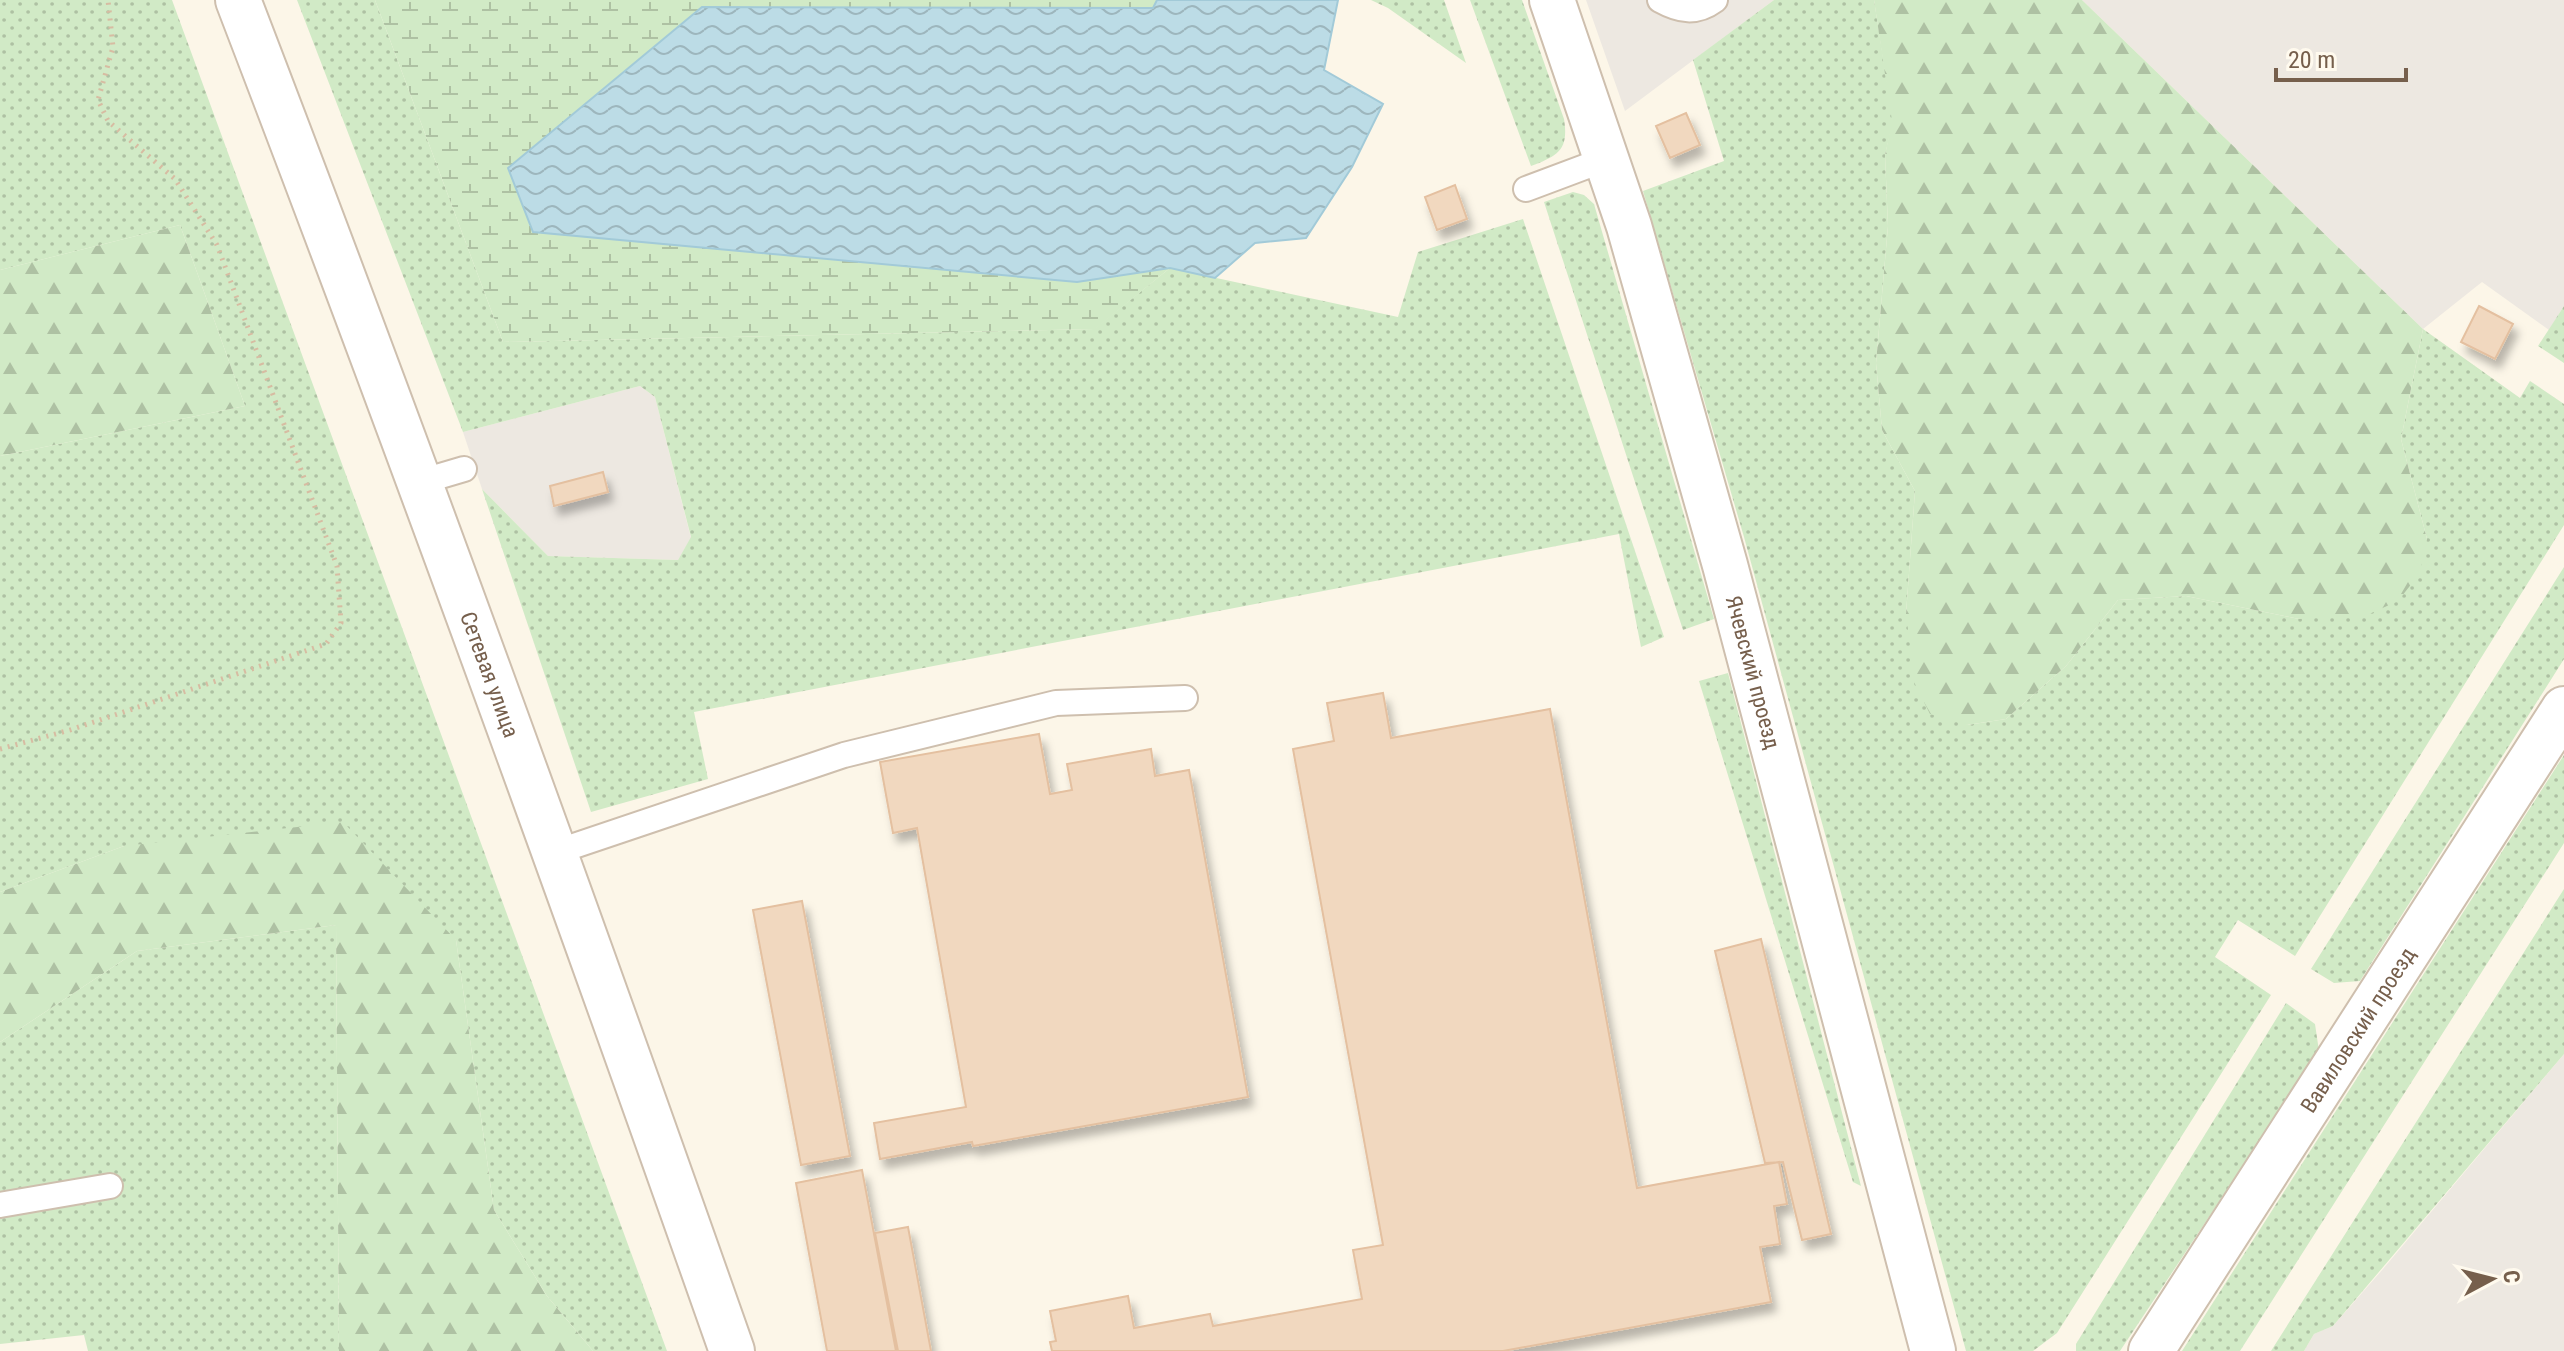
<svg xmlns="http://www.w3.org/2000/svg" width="2564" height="1351" viewBox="0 0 2564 1351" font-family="'Roboto Condensed',sans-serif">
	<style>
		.industrial { fill: #ede8e1 }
		.grass { fill: url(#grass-dots) }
		.forest { fill: url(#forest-firs) }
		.wetland { fill: url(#wetland-marsh) }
		.water { fill: url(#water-waves); stroke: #a2cad8; stroke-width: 2 }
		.building { fill: #f1d8bf; stroke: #e4c0a0; stroke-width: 2; filter: url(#shadow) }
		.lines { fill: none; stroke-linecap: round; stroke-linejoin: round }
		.service-casing { stroke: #cebfae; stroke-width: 28 }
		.minor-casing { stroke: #cebfae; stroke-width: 48 }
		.path { stroke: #d7bca2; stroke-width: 5; stroke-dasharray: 2 6; stroke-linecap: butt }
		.service { stroke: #fff; stroke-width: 24 }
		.minor { stroke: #fff; stroke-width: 44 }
		.labels { text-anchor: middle; stroke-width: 6; stroke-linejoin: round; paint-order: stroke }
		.street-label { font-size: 22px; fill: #765f4c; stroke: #fffaee }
	</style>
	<defs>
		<pattern id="grass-dots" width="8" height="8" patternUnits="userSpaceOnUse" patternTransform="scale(2)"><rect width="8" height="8" fill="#d1eac6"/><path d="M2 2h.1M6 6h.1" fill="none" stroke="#aec1a3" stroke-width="1.8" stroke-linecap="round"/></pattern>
		<pattern id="forest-firs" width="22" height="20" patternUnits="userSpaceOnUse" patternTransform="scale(2)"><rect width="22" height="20" fill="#d1eac6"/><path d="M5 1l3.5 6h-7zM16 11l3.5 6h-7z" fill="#aec1a3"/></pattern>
		<pattern id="wetland-marsh" width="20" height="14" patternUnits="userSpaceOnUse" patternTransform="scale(2)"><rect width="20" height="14" fill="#d1eac6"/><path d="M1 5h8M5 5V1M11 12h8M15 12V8" fill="none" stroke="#aec1a3"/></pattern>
		<pattern id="water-waves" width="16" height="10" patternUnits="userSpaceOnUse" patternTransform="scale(2)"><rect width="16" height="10" fill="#bcdce6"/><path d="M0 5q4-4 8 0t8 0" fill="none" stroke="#9db6bd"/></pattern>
		<filter id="shadow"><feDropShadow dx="5" dy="9" stdDeviation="4" flood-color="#0004"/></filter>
	</defs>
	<rect width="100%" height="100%" fill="#fcf6e8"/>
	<!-- industrial -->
	<path class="industrial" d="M1586 0H1774L1625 111Z
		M2082 0H2564V306L2549 330 2482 282 2423 329Z
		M640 386 655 397 691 538 678 560 548 556 482 489 463 432Z
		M2564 1054V1351H2304L2314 1334 2333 1326 2383 1269Z"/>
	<!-- grass -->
	<path class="grass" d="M0 0H172L667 1351H593L547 1296 494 1210 456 940 124 846 0 892V456L245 406 180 225 0 270Z
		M297 0H375L503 342 1094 329 1170 268 1398 317 1418 252 1523 219 1664 637 1641 647 1619 534 694 712 708 779 591 812 482 489 548 556 678 560 691 537 655 397 640 386 463 432Z
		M1371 0H1444L1466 63 1388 8Z
		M1470 0H1522L1564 119C1569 150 1558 156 1531 166Z
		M1774 0H1874L1893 121 1885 155 1888 226 1876 363 1882 430 1915 491 1906 614 1967 725 2006 719 2066 666 2118 600 2186 596 2299 619 2427 539 2401 439 2423 329 2520 398 2530 381 2564 404V525L2295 956 2238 920 2215 957 2271 995 2057 1333 2033 1351H1966L1744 537 1643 191 1724 161 1693 60Z
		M1573 192 1584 195 1594 204 1714 619 1683 630 1544 202Z
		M2564 306V363L2538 346Z
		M2564 567V659L2360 981 2334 983 2311 969Z
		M1728 673 1861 1186 1853 1182 1699 681Z
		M2564 755V843L2240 1351H2182Z
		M2564 889V1054L2333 1326 2314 1334 2304 1351H2271Z
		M336 925 339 1351H88L84 1335 0 1344V1042L137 951Z
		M2286 1003 2315 1024 2319 1051 2120 1351H2076V1344Z"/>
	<!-- forest -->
	<path class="forest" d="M1874 0H2082L2423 329 2401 439 2427 539 2420 573 2398 601 2367 615 2299 619 2186 596 2118 600 2066 666 2006 719 1967 725 1930 714 1915 684 1906 614 1915 491 1882 430 1876 363 1888 226 1885 155 1892 121Z
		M180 225 245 406 0 456V270Z
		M343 822 456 940 494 1210 547 1296 593 1351H339L336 925 137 951 0 1042V892L124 846Z"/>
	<!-- wetland -->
	<path class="wetland" d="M375 0H1157L1153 8 533 232 1077 282 1170 268 1095 329 503 342Z"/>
	<!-- water -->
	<path class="water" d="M1157 0H1338L1324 70 1383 104 1352 167 1306 238 1255 243 1215 278 1170 268 1077 282 533 232 508 168 702 7 1153 8Z"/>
	<!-- building -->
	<path class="building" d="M1686 113 1700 145 1670 158 1656 126Z
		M1455 185 1467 219 1437 230 1425 197Z
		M2479 306 2513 324 2495 359 2461 342Z
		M603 472 608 492 554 506 550 486Z
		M1383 693 1391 738 1550 709 1637 1188 1779 1162 1787 1204 1774 1206 1780 1244 1760 1247 1771 1302 1503 1351H1052L1050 1342 1056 1341 1050 1311 1128 1296 1134 1328 1210 1314 1213 1326 1362 1299 1353 1250 1383 1245 1293 749 1334 741 1327 703Z
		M1039 734 1050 794 1072 790 1067 764 1151 749 1155 776 1189 770 1248 1097 973 1146 972 1142 880 1159 874 1123 966 1107 917 828 893 833 880 762Z
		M802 901 850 1156 801 1165 753 910Z
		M1761 939 1831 1234 1802 1240 1783 1162 1765 1163 1715 951Z
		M862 1170 896 1351H827L796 1183Z
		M908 1227 931 1351H898L875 1233Z"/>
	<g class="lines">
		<defs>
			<path id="service" d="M1660 0C1680 11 1696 14 1715 0
				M1526 189 1606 159
				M420 482 464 469
				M556 852 844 755 1056 703 1185 698
				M0 1205 110 1186"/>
			<g id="minor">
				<path id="s1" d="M238 0C410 448 573 899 732 1351"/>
				<path id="s2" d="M1552 0 1629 226 1725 565 1933 1351"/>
				<path id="s3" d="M2151 1351 2564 709"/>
			</g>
		</defs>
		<!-- service casing -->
		<use href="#service" class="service-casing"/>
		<!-- minor casing -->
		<use href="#minor" class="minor-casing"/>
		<!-- path -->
		<path class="path" d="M0 749 70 730 326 644 341 623 337 566 217 245 175 179 108 121 98 100 113 47 108 0"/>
		<!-- service -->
		<use href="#service" class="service"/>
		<!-- minor -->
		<use href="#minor" class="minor"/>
	</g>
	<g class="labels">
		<!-- street labels -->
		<g class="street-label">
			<text dy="8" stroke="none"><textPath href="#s2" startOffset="702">Ячевский проезд</textPath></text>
			<text dy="8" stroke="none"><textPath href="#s1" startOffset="720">Сетевая улица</textPath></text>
			<text dy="8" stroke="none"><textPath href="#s3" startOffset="382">Вавиловский проезд</textPath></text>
		</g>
	</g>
	<!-- north arrow -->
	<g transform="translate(2492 1279) rotate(83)" stroke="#fffaee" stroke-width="6" paint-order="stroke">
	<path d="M0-6L14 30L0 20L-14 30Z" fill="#765f4c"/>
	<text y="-12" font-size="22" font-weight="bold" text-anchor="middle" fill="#765f4c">С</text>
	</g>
	<!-- scale -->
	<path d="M2276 68v12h130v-12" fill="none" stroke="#765f4c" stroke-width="4"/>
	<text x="2288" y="68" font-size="24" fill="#765f4c" stroke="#fffaee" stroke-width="6" paint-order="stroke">20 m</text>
</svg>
